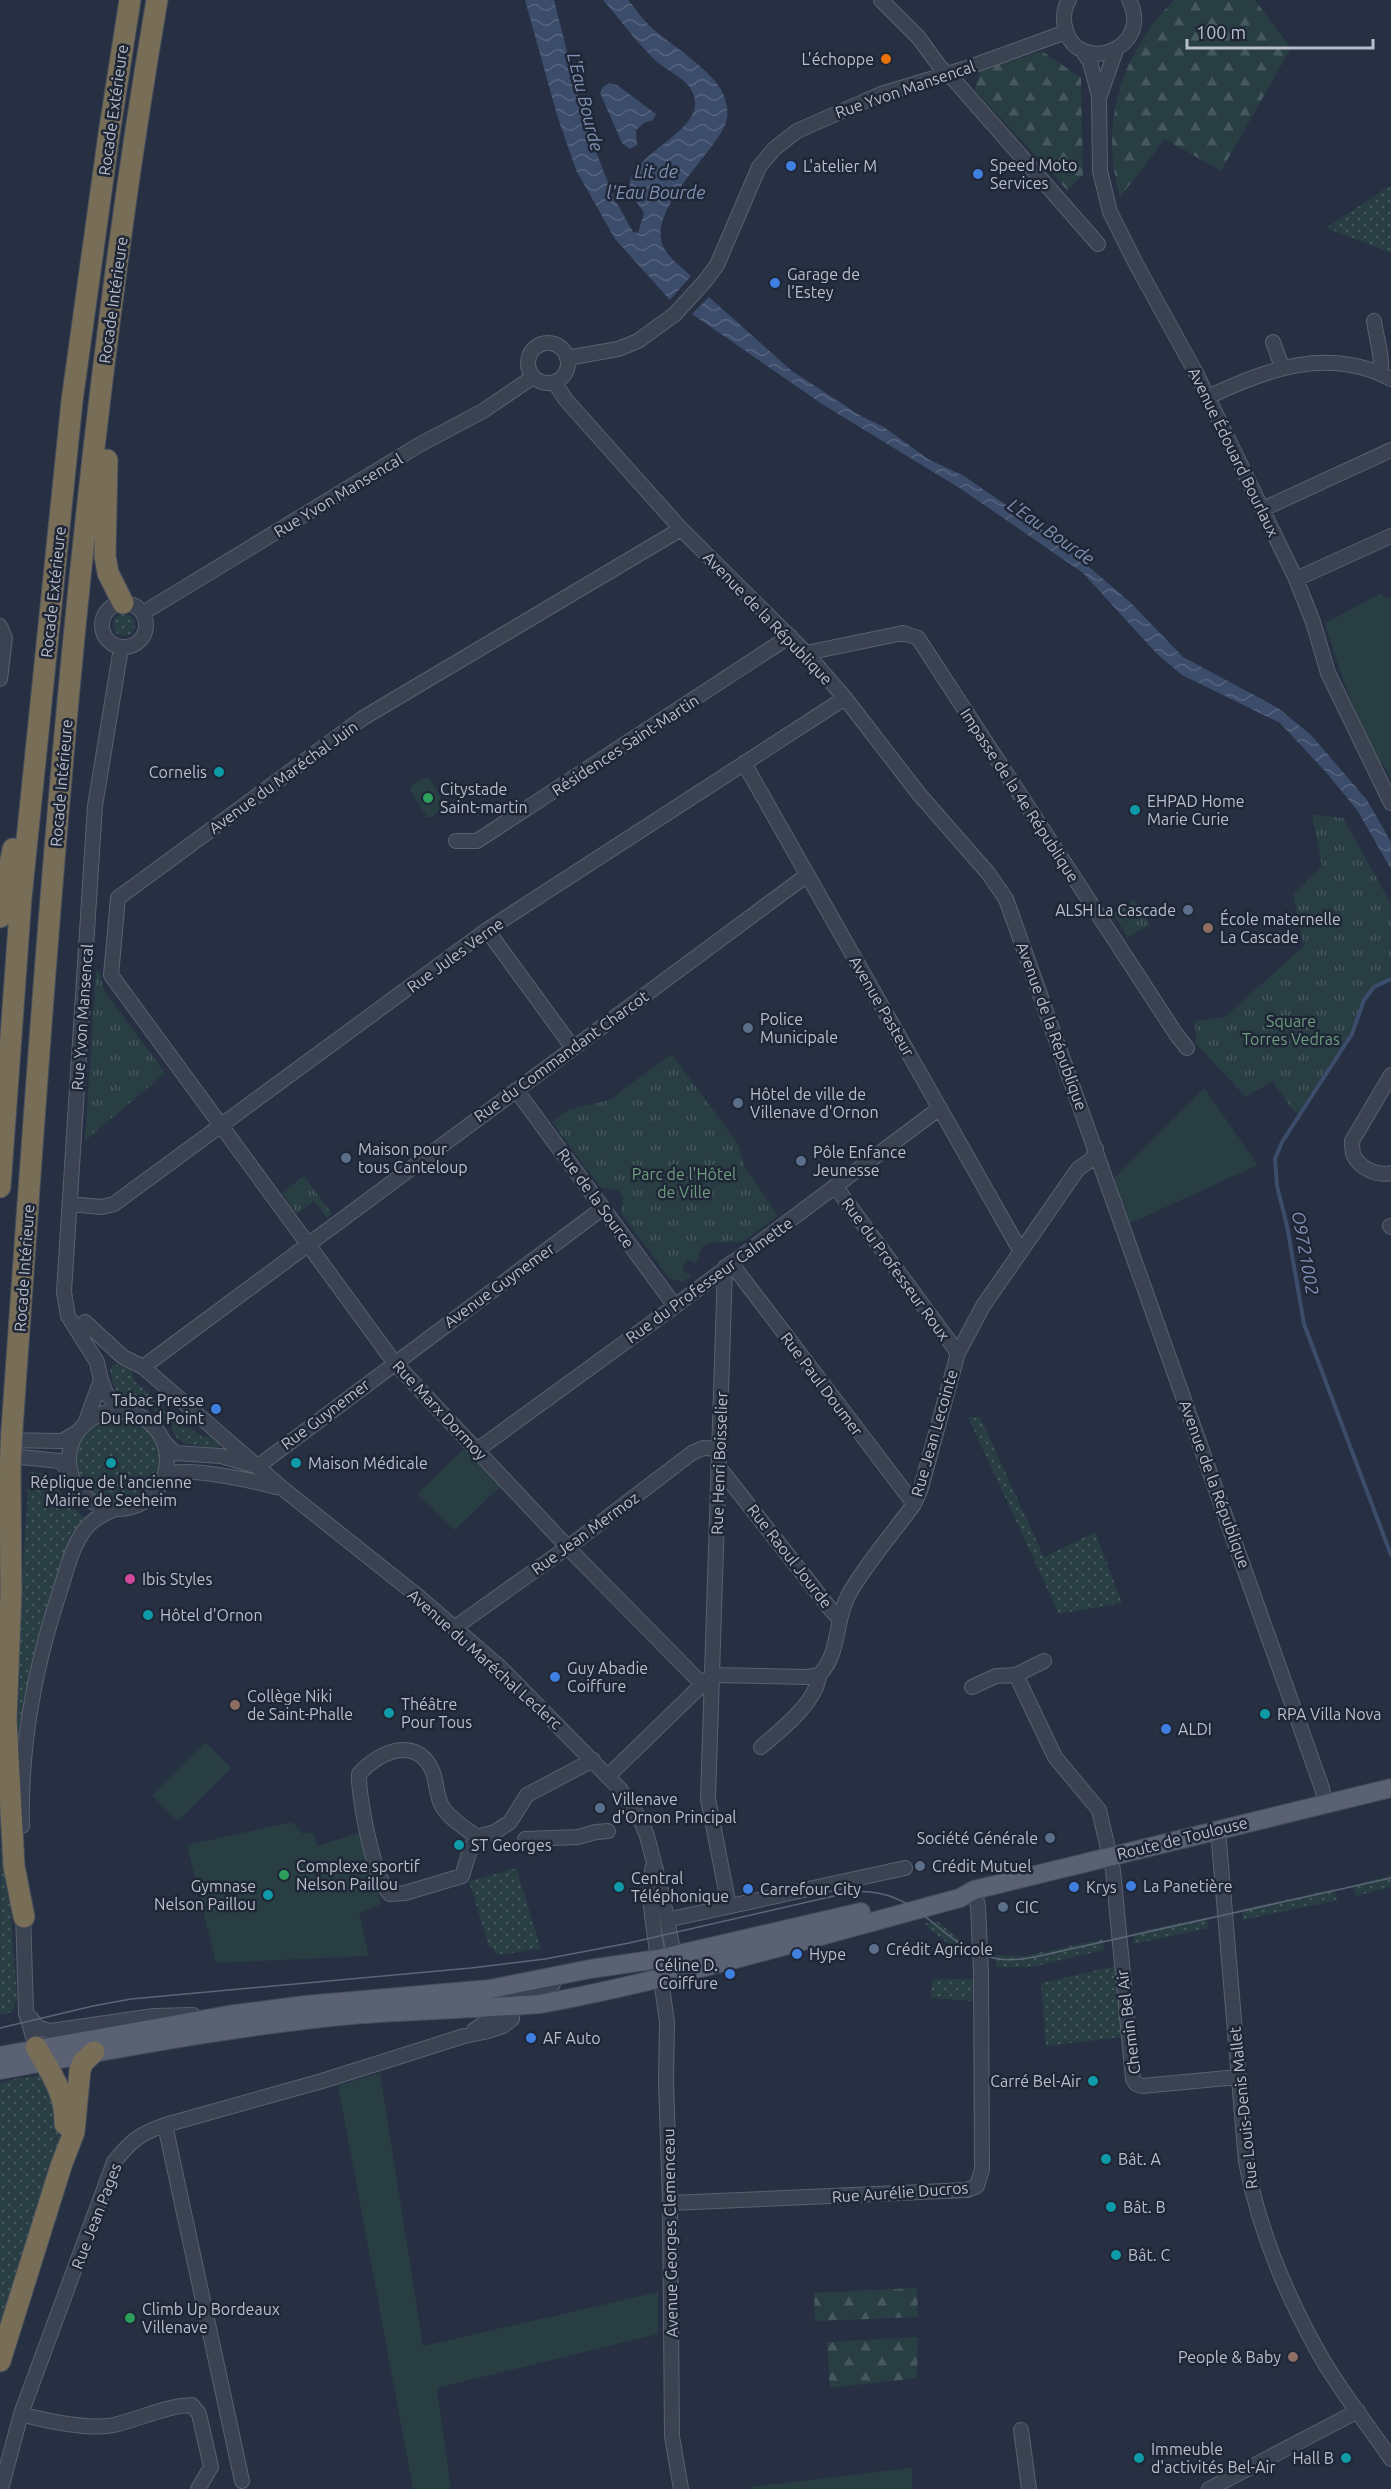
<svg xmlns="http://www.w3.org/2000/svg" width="1391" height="2489" viewBox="0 0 1391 2489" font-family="Ubuntu,sans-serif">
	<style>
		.grass { fill: url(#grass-dots) }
		.forest { fill: url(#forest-firs) }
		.park { fill: url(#park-tufts) }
		.garden { fill: #283e43 }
		.water { fill: url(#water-waves) }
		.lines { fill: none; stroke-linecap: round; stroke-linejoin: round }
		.stream { stroke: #3c4c6b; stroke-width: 4 }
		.minor-casing { stroke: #59606f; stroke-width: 16 }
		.major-casing { stroke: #444b5b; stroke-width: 20 }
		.highway-casing { stroke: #454d5c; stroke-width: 23 }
		.minor { stroke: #3b4352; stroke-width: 14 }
		.major { stroke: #596172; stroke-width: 18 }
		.highway { stroke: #786e57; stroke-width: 21 }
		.tram { stroke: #5d6679; stroke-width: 1.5 }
		.highway-bridge-casing { stroke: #454d5c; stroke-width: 23; stroke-linecap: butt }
		.highway-bridge { stroke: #786e57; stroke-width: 21 }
		.food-dot { fill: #e8710a; stroke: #1f2737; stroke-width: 2 }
		.shop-dot { fill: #3f7fe0; stroke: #1f2737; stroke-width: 2 }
		.culture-dot { fill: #0f9aa8; stroke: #1f2737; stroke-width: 2 }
		.leisure-dot { fill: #2e9e5b; stroke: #1f2737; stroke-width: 2 }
		.service-dot { fill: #5c6f8a; stroke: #1f2737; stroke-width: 2 }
		.education-dot { fill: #8d6e63; stroke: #1f2737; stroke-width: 2 }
		.hotel-dot { fill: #d1479c; stroke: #1f2737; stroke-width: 2 }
		.labels { text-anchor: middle; stroke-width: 5; stroke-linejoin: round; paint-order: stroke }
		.poi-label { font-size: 16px; fill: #b8becc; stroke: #1f2737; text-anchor: start }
		.street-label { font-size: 16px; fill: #b8becc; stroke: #1f2737 }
		.park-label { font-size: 16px; fill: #6e9d7d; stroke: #1f2737 }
		.water-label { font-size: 18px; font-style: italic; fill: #7f91b3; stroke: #1f2737 }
	</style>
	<defs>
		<pattern id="grass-dots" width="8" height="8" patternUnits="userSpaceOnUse" patternTransform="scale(1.5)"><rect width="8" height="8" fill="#283e43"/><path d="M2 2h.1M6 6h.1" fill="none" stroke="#45585d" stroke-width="1.8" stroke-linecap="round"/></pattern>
		<pattern id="forest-firs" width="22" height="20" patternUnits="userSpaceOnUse" patternTransform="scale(1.5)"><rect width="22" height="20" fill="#283e43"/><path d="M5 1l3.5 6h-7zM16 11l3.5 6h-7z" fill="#45585d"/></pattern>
		<pattern id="park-tufts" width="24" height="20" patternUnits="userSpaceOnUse" patternTransform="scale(1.5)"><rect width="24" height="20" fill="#283e43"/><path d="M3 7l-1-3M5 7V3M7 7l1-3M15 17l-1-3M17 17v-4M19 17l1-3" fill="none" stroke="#45585d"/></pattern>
		<pattern id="water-waves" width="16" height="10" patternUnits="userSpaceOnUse" patternTransform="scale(1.5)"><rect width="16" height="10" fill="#3c4c6b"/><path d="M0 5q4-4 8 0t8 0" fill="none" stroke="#56647f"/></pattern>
	</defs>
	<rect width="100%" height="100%" fill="#263042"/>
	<!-- grass -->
	<path class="grass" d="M1391 185V253L1326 228Z
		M113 625a11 11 0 1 1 22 0a11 11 0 1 1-22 0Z
		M114 1364 131 1370 135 1382 163 1405 170 1427C163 1419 157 1411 148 1406 123 1392 117 1407 110 1369Z
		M171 1413 202 1437 213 1436 221 1446C214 1448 208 1447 201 1446 177 1444 170 1436 171 1413Z
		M76 1459a42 42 0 1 1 84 0a42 42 0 1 1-84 0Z
		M968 1417H980L1044 1557 1095 1532 1122 1603 1059 1614Z
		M29 1472 49 1474 68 1504 84 1517 69 1537 71 1540 31 1663 19 1769 15 1718 18 1714 21 1598Z
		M1 1774 17 1999 12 2012 0 2015Z
		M516 1868 541 1949 497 1955 492 1947H489L469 1881Z
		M1391 1875V1887L1356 1896 1353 1885Z
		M1334 1889 1337 1900 1243 1920 1242 1909Z
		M1207 1917 1208 1928 1134 1944 1133 1933Z
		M937 1921 965 1944 966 1957 923 1924Z
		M1103 1939 1104 1950 1032 1967H996L995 1955 1024 1956Z
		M1115 1966 1122 2037 1046 2046 1041 1983Z
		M932 1979H976V2001L931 1998Z
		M43 2075 60 2119V2137L0 2339V2083L19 2078Z"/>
	<!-- forest -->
	<path class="forest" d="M1174 0H1255L1291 48 1221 171 1165 139 1120 197C1099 124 1121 53 1174 0Z
		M1042 51 1081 78 1083 175 1067 190 975 90 980 71Z
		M917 2288 918 2317 815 2321 814 2293Z
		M918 2337 917 2378 830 2388 827 2342Z"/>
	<!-- park -->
	<path class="park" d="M1312 815 1343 818 1391 904V979L1374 987 1364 1000 1352 1034 1300 1115 1292 1109 1272 1081 1246 1097 1196 1044 1195 1021 1225 1017 1304 946 1293 894 1322 866Z
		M1134 899 1150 925 1128 937 1113 914Z
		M96 970 100 972 104 990 165 1073 85 1141Z
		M672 1054 738 1144 745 1167 778 1216 742 1242 709 1243 702 1247 696 1264 687 1259 682 1270 692 1277 682 1282 669 1278 621 1213 623 1198 618 1190 601 1188 552 1122 568 1110 609 1100Z
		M304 1176 332 1214 327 1218 314 1201 297 1214 282 1193Z"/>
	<!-- garden -->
	<path class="garden" d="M1381 593 1384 599 1391 597V779L1383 764 1379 765C1357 718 1339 672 1325 623Z
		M424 777 429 778 446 806 432 817H427L410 790 411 786Z
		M1204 1088 1258 1165 1129 1224 1114 1179Z
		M464 1449 500 1487 455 1530 417 1494Z
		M205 1742 231 1768 178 1821 152 1795Z
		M292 1822 303 1834 313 1832 317 1846 362 1832 381 1904 359 1913 369 1956 216 1963 187 1845Z
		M380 2073 423 2346 658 2292V2334L437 2388 451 2489H413L338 2085Z
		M912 2468V2489H750V2487Z"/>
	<!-- water -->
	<path class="water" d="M525 0H554L585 123 614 198 633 232 638 233 644 213C640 206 631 196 630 189 625 155 706 132 694 96 690 81 673 74 661 65 642 50 620 19 603 0H628C636 9 643 20 652 28 672 46 716 72 724 96 728 106 729 118 724 127 712 155 643 214 665 250 671 260 683 268 691 276L670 300 615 239 576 170 557 115Z
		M609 83 617 85 656 114 653 120 644 123 636 130 637 145 630 149 622 143 600 93 603 87Z
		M709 297 792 371 861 416 884 427 928 459 964 476 1060 542 1130 602 1183 657 1278 708 1311 735 1367 800 1391 842V869L1357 810 1325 771 1280 723 1182 675 1157 654 1083 573 961 489 822 404 692 314Z"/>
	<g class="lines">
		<!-- stream -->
		<path class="stream" d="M1391 979 1374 987 1364 1000 1352 1034 1282 1142 1275 1159 1277 1186 1287 1226 1304 1324 1391 1555"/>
		<defs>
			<path id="minor" d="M881 0 919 38 940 67 956 82 1098 244
				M1069 0C1064 8 1063 17 1065 27 1076 77 1155 50 1129 0
				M1082 50 1090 62 1099 96
				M1116 50 1099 98 1100 171 1110 212 1136 264 1196 373 1296 579 1313 622 1328 673 1391 803
				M1374 321C1376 336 1384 363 1380 373
				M1273 342 1282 367
				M528 363a20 20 0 1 1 40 0a20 20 0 1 1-40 0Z
				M567 358 618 349 638 341 675 314 706 280 717 265 759 167 774 149 797 131 881 94 964 69 1066 32
				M554 382 566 400 681 529 806 653 845 698 919 794 988 873 1006 899 1322 1788 1325 1802
				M1208 397C1266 369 1329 346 1391 379
				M1263 509 1391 450
				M681 529 363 718 118 898 111 975 394 1362 575 1555 701 1683
				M1296 579 1391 536
				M102 625a22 22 0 1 1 44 0a22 22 0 1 1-44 0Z
				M143 613 419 445 483 411 533 377
				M0 626 5 638 0 679
				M806 653 903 633 918 638 1176 1034 1187 1048
				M744 763 1020 1250
				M456 841H477L790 636
				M487 930 573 1048
				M1391 1075 1352 1141C1352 1145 1352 1152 1354 1156 1361 1169 1377 1176 1391 1173
				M516 1090 675 1306
				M835 1186 958 1353
				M70 1204 102 1207 114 1204 487 930 845 698
				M1390 1226 1391 1227
				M731 1263 914 1504
				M725 1267 708 1799 729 1906
				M85 1322 123 1357 143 1367 282 1488 419 1597 501 1668 620 1789 641 1821 647 1836 662 1894 674 1955 669 1964
				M143 1367 807 875
				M120 1410 106 1393 101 1380 97 1362 68 1316 64 1292 95 806 121 648
				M69 1460a49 49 0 1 1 98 0a49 49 0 1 1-98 0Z
				M86 1421 101 1380
				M0 1440 62 1441 76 1433
				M164 1442 175 1453 221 1456 252 1465
				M477 1450 675 1306 940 1108
				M0 1455 60 1461 70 1473
				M718 1466 832 1611 839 1618
				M257 1467 603 1208
				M162 1481C165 1479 169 1474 174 1473 193 1468 255 1481 276 1487
				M454 1628 579 1539 692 1453 703 1448 719 1449
				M1044 1661 1016 1675 1055 1757 1099 1810 1113 1870 1133 2079 1136 2084 1142 2086 1238 2077
				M972 1687 996 1676 1016 1675
				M761 1747C781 1730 817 1702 819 1675 841 1653 834 1621 849 1594 865 1565 894 1532 914 1504L921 1488 958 1353 983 1306 1078 1169 1092 1159 1096 1149
				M608 1776 712 1675 807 1677 819 1675
				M22 1826C20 1745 35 1665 61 1588 67 1568 72 1547 85 1529 93 1519 103 1514 115 1509
				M1218 1830 1246 2162C1259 2230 1287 2297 1321 2357 1341 2392 1368 2425 1391 2459
				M477 1837 471 1847 462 1876 405 1893 390 1894C374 1881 358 1796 359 1774 378 1752 416 1735 432 1770 437 1781 436 1796 442 1806 448 1818 467 1829 477 1837L495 1832 510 1822 527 1795 593 1760
				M525 1839 578 1837 596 1832 608 1831
				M652 1869 650 1896 652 1916 667 2022 666 2082 670 2203 672 2436 681 2489
				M23 1911 26 2013 36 2047 29 2052
				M671 1919 905 1868
				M30 2017 39 2028 51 2031 154 2016 193 2015
				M474 2030 535 1989 553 1984
				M165 2125 242 2481
				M670 2203 967 2190 977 2186 982 2169 981 1972 978 1906 974 1890
				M21 2414C46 2421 89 2430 114 2425 140 2419 165 2406 192 2405L199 2414 211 2467 198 2489
				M1021 2430 1029 2489
				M1 2489 21 2414 114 2162C131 2141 139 2134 165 2125L322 2081 464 2036 484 2032 503 2026 512 2019V2006L509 1999
				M1209 2489 1358 2411"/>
			<path id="major" d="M0 2056 228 2015 305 2005 490 1989 590 1969 658 1959 861 1912
				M0 2070C117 2049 234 2026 352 2015 415 2010 477 2009 540 2004 681 1978 821 1935 960 1898L974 1890 1391 1788"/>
			<path id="highway" d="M107 460 105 556 108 573 123 603
				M0 917 13 849
				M0 1187 21 898 72 401 109 134 130 0
				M12 1429C46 952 76 473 157 0
				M10 1469 11 1593 6 1719 14 1866 24 1917
				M36 2047C51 2073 66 2094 65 2124
				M0 2361 61 2166 74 2132 80 2070 83 2062 94 2052"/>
		</defs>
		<!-- minor casing -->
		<use href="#minor" class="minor-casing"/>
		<!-- major casing -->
		<use href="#major" class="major-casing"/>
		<!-- highway casing -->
		<use href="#highway" class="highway-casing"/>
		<!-- minor -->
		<use href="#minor" class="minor"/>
		<!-- major -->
		<use href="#major" class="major"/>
		<!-- highway -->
		<use href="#highway" class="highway"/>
		<!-- tram -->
		<path class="tram" d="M0 2028 93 2006 131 1999 471 1968 545 1959 629 1943 851 1892C924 1886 937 1949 998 1959 1021 1962 1044 1955 1066 1950L1391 1878"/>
		<defs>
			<path id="highway-bridge" d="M10 1469 12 1429"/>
		</defs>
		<!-- highway-bridge casing -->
		<use href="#highway-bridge" class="highway-bridge-casing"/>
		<!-- highway-bridge -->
		<use href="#highway-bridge" class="highway-bridge"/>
	</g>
	<!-- markers -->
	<circle class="food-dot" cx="886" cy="59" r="6"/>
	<g class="shop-dot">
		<circle cx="791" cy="166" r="6"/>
		<circle cx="978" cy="174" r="6"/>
		<circle cx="775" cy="283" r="6"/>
		<circle cx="216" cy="1409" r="6"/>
		<circle cx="555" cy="1677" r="6"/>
		<circle cx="1166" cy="1729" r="6"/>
		<circle cx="1131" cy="1886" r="6"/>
		<circle cx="1074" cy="1887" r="6"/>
		<circle cx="748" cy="1889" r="6"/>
		<circle cx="797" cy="1954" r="6"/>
		<circle cx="730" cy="1974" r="6"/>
		<circle cx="531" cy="2038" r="6"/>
	</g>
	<g class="culture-dot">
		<circle cx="219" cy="772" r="6"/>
		<circle cx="1135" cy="810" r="6"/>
		<circle cx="111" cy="1463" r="6"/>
		<circle cx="296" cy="1463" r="6"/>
		<circle cx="148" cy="1615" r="6"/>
		<circle cx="389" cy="1713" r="6"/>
		<circle cx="1265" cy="1714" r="6"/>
		<circle cx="459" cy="1845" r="6"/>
		<circle cx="619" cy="1887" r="6"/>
		<circle cx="268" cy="1895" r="6"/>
		<circle cx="1093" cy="2081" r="6"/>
		<circle cx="1106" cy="2159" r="6"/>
		<circle cx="1111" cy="2207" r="6"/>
		<circle cx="1116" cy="2255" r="6"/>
		<circle cx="1139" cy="2458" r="6"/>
		<circle cx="1346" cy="2458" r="6"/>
	</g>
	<g class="leisure-dot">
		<circle cx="428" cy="798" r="6"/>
		<circle cx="284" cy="1875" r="6"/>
		<circle cx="130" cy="2318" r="6"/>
	</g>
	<g class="service-dot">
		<circle cx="1188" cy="910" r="6"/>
		<circle cx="748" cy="1028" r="6"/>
		<circle cx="738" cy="1103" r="6"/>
		<circle cx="346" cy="1158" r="6"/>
		<circle cx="801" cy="1161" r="6"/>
		<circle cx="600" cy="1808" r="6"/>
		<circle cx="1050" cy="1838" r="6"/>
		<circle cx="920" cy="1866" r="6"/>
		<circle cx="1003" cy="1907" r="6"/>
		<circle cx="874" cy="1949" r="6"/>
	</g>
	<g class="education-dot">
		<circle cx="1208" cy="928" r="6"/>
		<circle cx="235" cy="1705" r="6"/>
		<circle cx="1293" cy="2357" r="6"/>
	</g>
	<circle class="hotel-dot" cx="130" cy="1579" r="6"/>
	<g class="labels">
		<!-- poi labels -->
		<g class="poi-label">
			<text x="874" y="65" text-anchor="end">L'échoppe</text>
			<text x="990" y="171">Speed Moto<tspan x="990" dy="18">Services</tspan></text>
			<text x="803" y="172">L'atelier M</text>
			<text x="787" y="280">Garage de<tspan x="787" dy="18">l’Estey</tspan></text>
			<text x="207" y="778" text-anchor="end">Cornelis</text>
			<text x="440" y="795">Citystade<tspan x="440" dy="18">Saint-martin</tspan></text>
			<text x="1147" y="807">EHPAD Home<tspan x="1147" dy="18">Marie Curie</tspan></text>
			<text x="1176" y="916" text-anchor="end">ALSH La Cascade</text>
			<text x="1220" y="925">École maternelle<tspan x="1220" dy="18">La Cascade</tspan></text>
			<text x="760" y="1025">Police<tspan x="760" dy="18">Municipale</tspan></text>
			<text x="750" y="1100">Hôtel de ville de<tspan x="750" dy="18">Villenave d'Ornon</tspan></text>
			<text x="358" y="1155">Maison pour<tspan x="358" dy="18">tous Canteloup</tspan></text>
			<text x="813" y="1158">Pôle Enfance<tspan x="813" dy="18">Jeunesse</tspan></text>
			<text x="204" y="1406" text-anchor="end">Tabac Presse<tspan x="204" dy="18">Du Rond Point</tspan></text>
			<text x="308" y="1469">Maison Médicale</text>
			<text x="111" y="1488" text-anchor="middle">Réplique de l'ancienne<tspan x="111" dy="18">Mairie de Seeheim</tspan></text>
			<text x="142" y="1585">Ibis Styles</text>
			<text x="160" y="1621">Hôtel d'Ornon</text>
			<text x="567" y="1674">Guy Abadie<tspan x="567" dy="18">Coiffure</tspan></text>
			<text x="247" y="1702">Collège Niki<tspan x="247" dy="18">de Saint-Phalle</tspan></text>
			<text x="401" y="1710">Théâtre<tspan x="401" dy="18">Pour Tous</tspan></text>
			<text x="1277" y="1720">RPA Villa Nova</text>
			<text x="1178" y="1735">ALDI</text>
			<text x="612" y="1805">Villenave<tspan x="612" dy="18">d'Ornon Principal</tspan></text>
			<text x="1038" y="1844" text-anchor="end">Société Générale</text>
			<text x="471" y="1851">ST Georges</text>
			<text x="296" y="1872">Complexe sportif<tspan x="296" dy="18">Nelson Paillou</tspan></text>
			<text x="932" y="1872">Crédit Mutuel</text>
			<text x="631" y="1884">Central<tspan x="631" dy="18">Téléphonique</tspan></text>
			<text x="256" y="1892" text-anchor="end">Gymnase<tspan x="256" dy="18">Nelson Paillou</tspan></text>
			<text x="1143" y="1892">La Panetière</text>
			<text x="1086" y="1893">Krys</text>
			<text x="760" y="1895">Carrefour City</text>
			<text x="1015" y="1913">CIC</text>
			<text x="886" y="1955">Crédit Agricole</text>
			<text x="809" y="1960">Hype</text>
			<text x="718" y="1971" text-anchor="end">Céline D.<tspan x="718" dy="18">Coiffure</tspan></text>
			<text x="543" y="2044">AF Auto</text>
			<text x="1081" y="2087" text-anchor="end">Carré Bel-Air</text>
			<text x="1118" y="2165">Bât. A</text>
			<text x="1123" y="2213">Bât. B</text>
			<text x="1128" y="2261">Bât. C</text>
			<text x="142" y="2315">Climb Up Bordeaux<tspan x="142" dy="18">Villenave</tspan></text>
			<text x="1281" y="2363" text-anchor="end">People &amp; Baby</text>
			<text x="1151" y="2455">Immeuble<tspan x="1151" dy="18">d'activités Bel-Air</tspan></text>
			<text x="1334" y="2464" text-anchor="end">Hall B</text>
		</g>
		<!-- street labels -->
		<g class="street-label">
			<text transform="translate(905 89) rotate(-19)" y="6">Rue Yvon Mansencal</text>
			<text transform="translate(113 110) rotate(-82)" y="6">Rocade Extérieure</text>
			<text transform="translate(113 300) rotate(-82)" y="6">Rocade Intérieure</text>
			<text transform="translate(1234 452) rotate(64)" y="6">Avenue Édouard Bourlaux</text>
			<text transform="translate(338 495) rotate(-31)" y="6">Rue Yvon Mansencal</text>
			<text transform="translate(53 592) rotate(-84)" y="6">Rocade Extérieure</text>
			<text transform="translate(768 618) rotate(46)" y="6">Avenue de la République</text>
			<text transform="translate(625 745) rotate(-33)" y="6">Résidences Saint-Martin</text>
			<text transform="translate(283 777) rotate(-36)" y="6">Avenue du Maréchal Juin</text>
			<text transform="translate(61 783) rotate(-85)" y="6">Rocade Intérieure</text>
			<text transform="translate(1020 795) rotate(57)" y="6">Impasse de la 4e République</text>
			<text transform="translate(455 955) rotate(-36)" y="6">Rue Jules Verne</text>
			<text transform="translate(882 1006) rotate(60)" y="6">Avenue Pasteur</text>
			<text transform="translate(82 1017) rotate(-86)" y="6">Rue Yvon Mansencal</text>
			<text transform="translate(1052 1026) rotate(70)" y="6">Avenue de la République</text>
			<text transform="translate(561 1056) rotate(-36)" y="6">Rue du Commandant Charcot</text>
			<text transform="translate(596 1198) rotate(54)" y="6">Rue de la Source</text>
			<text transform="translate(24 1268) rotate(-86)" y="6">Rocade Intérieure</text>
			<text transform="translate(896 1269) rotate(54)" y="6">Rue du Professeur Roux</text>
			<text transform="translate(709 1280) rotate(-36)" y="6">Rue du Professeur Calmette</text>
			<text transform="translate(499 1285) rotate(-36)" y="6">Avenue Guynemer</text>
			<text transform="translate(822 1384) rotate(53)" y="6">Rue Paul Doumer</text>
			<text transform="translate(440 1410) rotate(47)" y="6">Rue Marx Dormoy</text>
			<text transform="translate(325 1414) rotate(-37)" y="6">Rue Guynemer</text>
			<text transform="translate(934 1433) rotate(-74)" y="6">Rue Jean Lecointe</text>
			<text transform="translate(719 1463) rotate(-88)" y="6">Rue Henri Boisselier</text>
			<text transform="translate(1215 1484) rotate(70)" y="6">Avenue de la République</text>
			<text transform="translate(585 1533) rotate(-36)" y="6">Rue Jean Mermoz</text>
			<text transform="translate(790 1556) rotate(52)" y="6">Rue Raoul Jourde</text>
			<text transform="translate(485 1659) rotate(42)" y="6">Avenue du Maréchal Leclerc</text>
			<text transform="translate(1182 1838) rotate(-14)" y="6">Route de Toulouse</text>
			<text transform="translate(1128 2022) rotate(-97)" y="6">Chemin Bel Air</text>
			<text transform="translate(1243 2108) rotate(-96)" y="6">Rue Louis-Denis Mallet</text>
			<text transform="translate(900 2192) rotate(-4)" y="6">Rue Aurélie Ducros</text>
			<text transform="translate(96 2216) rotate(-69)" y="6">Rue Jean Pages</text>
			<text transform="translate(670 2233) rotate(-91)" y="6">Avenue Georges Clemenceau</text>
		</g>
		<!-- park labels -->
		<g class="park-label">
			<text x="1291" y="1027">Square<tspan x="1291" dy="18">Torres Vedras</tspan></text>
			<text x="684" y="1180">Parc de l'Hôtel<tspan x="684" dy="18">de Ville</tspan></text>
		</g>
		<!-- water labels -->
		<g class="water-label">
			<text transform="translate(585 102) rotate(76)" y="6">L'Eau Bourde</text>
			<text x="656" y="178">Lit de<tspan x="656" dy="21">l'Eau Bourde</tspan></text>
			<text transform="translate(1051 532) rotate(35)" y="6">L'Eau Bourde</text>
			<text transform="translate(1305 1253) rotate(80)" y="6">O9721002</text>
		</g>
	</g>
	<!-- scale -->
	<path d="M1187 39v9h186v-9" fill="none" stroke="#b8becc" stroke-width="3"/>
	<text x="1196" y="39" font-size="18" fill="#b8becc" stroke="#1f2737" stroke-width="4.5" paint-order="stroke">100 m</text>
</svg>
